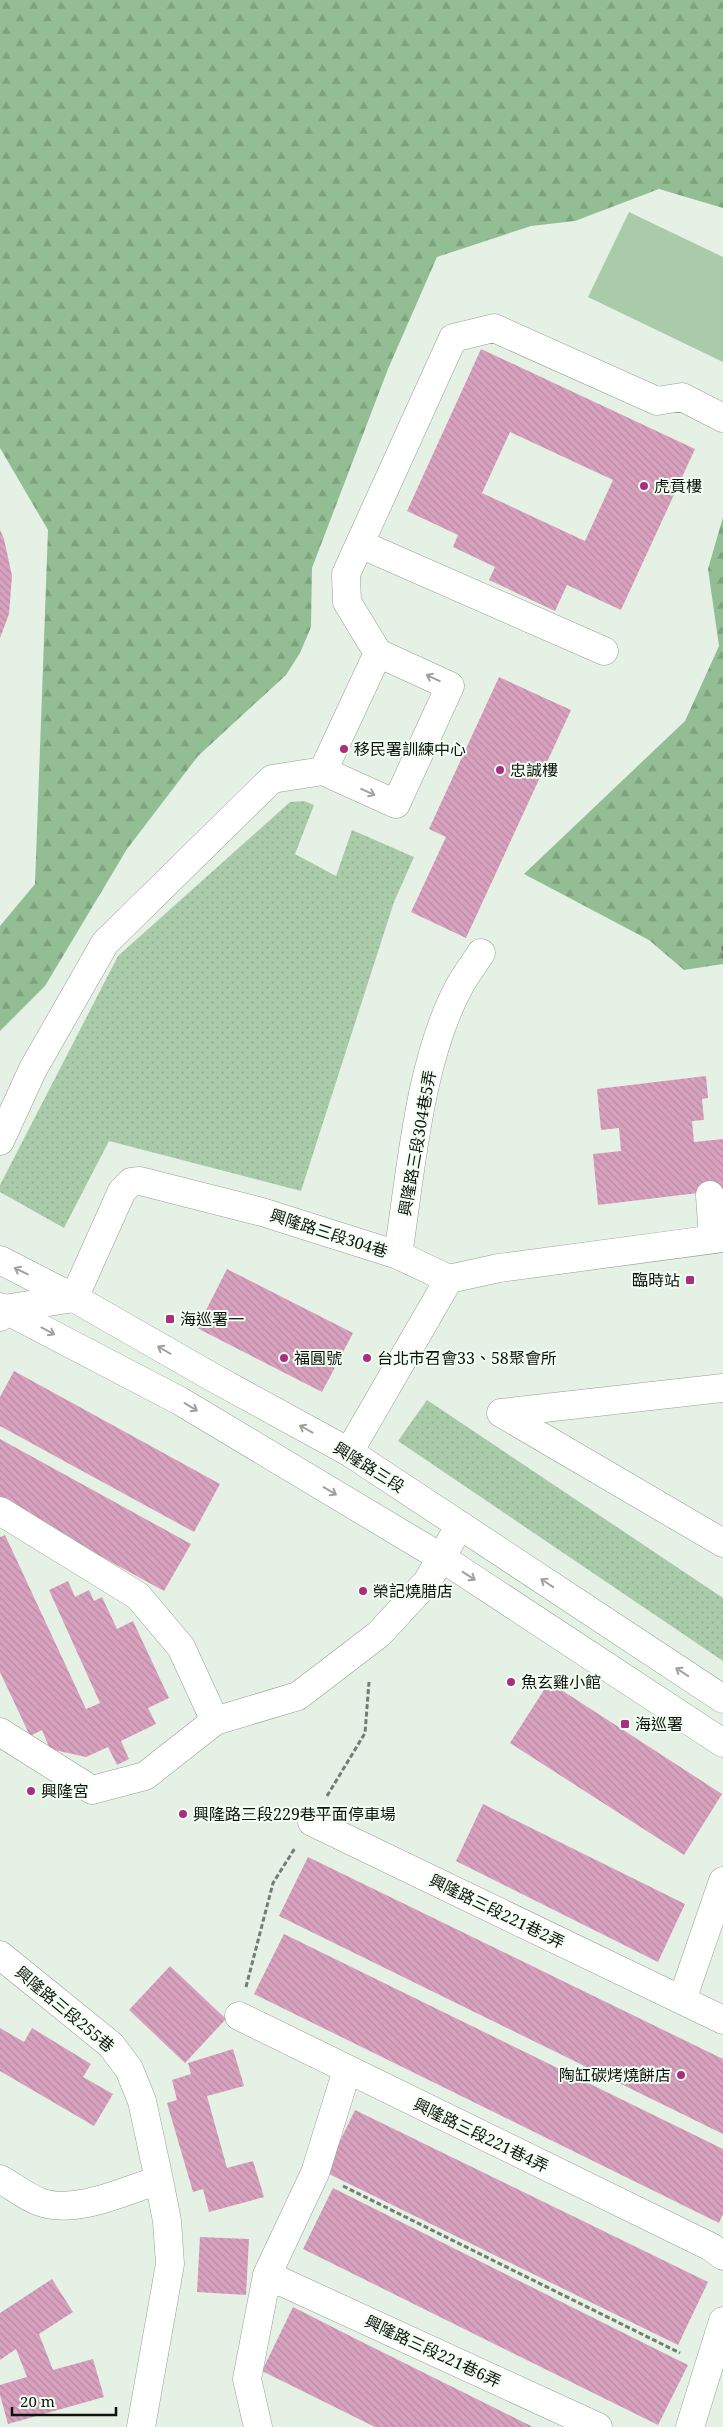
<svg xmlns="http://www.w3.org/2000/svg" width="723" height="2427" viewBox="0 0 723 2427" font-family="'Noto Serif','Noto Sans TC',serif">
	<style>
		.grass { fill: url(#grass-dots) }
		.forest { fill: url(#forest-firs) }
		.pitch { fill: #a9cba9 }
		.building { fill: url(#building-back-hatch); fill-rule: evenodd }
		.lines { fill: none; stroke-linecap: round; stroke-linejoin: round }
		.minor-casing { stroke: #949e94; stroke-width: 29 }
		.major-casing { stroke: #949e94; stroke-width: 29 }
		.path { stroke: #747c74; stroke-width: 3; stroke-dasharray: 5 2.5; stroke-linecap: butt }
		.minor { stroke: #fff; stroke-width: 28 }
		.major { stroke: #fff; stroke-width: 28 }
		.oneway { stroke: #9fa19f }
		.poi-dot { fill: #ab2d7e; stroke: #f3fff3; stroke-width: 2 }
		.labels { text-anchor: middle; stroke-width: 4; stroke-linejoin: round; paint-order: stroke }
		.poi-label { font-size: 16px; fill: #0f130f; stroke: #f3fff3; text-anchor: start }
		.street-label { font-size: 16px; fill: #0f130f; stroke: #f3fff3 }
	</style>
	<defs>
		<pattern id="grass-dots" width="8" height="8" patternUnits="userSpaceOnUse" patternTransform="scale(1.25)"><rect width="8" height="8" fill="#a9cba9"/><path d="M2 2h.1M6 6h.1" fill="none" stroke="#90ad90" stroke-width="1.8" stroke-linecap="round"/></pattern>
		<pattern id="forest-firs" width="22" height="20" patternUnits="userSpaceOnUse" patternTransform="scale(1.25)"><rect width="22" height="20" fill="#93bd93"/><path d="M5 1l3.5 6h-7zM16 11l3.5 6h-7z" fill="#7ea27e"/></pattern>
		<pattern id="building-back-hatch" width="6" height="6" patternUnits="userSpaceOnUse" patternTransform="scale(1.25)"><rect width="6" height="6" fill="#d8a1be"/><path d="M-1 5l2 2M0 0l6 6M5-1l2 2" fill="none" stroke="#b88aa2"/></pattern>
	</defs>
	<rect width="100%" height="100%" fill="#e6f1e6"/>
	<!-- grass -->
	<path class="grass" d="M304 801 314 805 295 854 336 876 352 830 414 857 394 902 301 1191 109 1141 64 1228 0 1192V1185L118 956 290 802Z
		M427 1400 723 1598V1661L398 1441Z"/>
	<!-- forest -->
	<path class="forest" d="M0 0H723V208L659 189 575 221 531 226 437 257 388 369 312 568 311 627 300 653 286 675 198 756 127 849 45 986 0 1031V926L35 884 48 530 0 448Z
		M723 517V964L684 970 649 940 524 874 685 721 719 646 708 569Z"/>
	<!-- pitch -->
	<path class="pitch" d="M629 212 723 257V362L588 297Z"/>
	<!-- building -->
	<path class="building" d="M481 349 695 449 621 610 567 585 555 611 489 580 495 567 453 547 458 535 407 511ZM510 432 613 480 585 541 482 493Z
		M0 530 4 539 12 576 9 614 0 638Z
		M499 677 571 710 466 938 411 912 446 837 429 829Z
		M706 1076 708 1098 702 1099 704 1120 692 1121 694 1142 723 1139V1190L598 1205 593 1154 621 1151 619 1128 601 1130 597 1089Z
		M227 1269 353 1333 322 1392 197 1328Z
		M14 1371 220 1484 194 1532 0 1426V1397Z
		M0 1439 191 1544 164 1591 0 1501Z
		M5 1535 86 1709 100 1703 49 1590 68 1581 75 1597 89 1590 94 1601 102 1597 117 1629 133 1621 169 1698 148 1708 156 1724 121 1741 129 1759 117 1765 108 1747 86 1757 50 1749 42 1730 30 1736 0 1672V1537Z
		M549 1682 722 1794 684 1855 510 1743Z
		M483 1804 685 1904 658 1962 456 1861Z
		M308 1857 723 2059V2134L279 1916Z
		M284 1934 723 2149V2214L719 2223 254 1994Z
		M170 1966 226 2019 185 2063 129 2010Z
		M0 2028 24 2042 32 2028 91 2064 83 2077 113 2094 94 2126 0 2071Z
		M233 2049 244 2086 207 2096 227 2168 253 2161 264 2197 209 2212 203 2189 193 2192 167 2103 177 2100 172 2080 191 2074 188 2063Z
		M355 2110 708 2282 678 2345 325 2172Z
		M333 2188 688 2365 658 2425 303 2249Z
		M200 2237 249 2239 246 2295 197 2292Z
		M52 2279 73 2312 39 2334 53 2370 93 2359 104 2397 8 2424 0 2395V2385L27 2377 16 2349 0 2360V2313Z
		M293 2307 364 2343 533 2427H375L262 2371Z"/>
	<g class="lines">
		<defs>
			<path id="minor" d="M360 544 604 651
				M378 653 347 602 346 574 453 338 494 328 657 401 682 397 723 418
				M0 1141 33 1069 105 943 272 779 323 771 396 804 450 686 378 653 323 771
				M710 1195 713 1239
				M398 1255C411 1171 419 1060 460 985 466 974 474 964 481 953
				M0 1317 4 1309 74 1298 122 1191 131 1182 140 1181 262 1212 398 1255 449 1279 499 1268 723 1238
				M501 1413 723 1543
				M501 1413 723 1388
				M349 1452 449 1279
				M0 1511 138 1596 181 1647 215 1721
				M0 1732 92 1790 145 1776 215 1721 298 1696 379 1634 427 1582 460 1525
				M312 1822 723 2020
				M0 1955 111 2045 129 2069 142 2101 159 2180C124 2191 75 2215 40 2202 26 2197 13 2186 0 2179
				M682 2000 723 1881
				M239 2016 711 2247 723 2256
				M267 2275 598 2427
				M141 2427 170 2264 167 2221 159 2180
				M258 2427 247 2379 267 2275 315 2173 347 2070
				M690 2427 723 2321"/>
			<path id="major" d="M0 1260 74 1298 212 1377 349 1452 723 1699
				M0 1307 180 1401 442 1558 723 1743"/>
		</defs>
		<!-- minor casing -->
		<use href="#minor" class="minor-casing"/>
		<!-- major casing -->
		<use href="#major" class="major-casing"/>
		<!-- path -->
		<path class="path" d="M723 946V958
			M327 1796 365 1733 369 1682
			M246 1987 273 1883 295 1848
			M343 2186 680 2353"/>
		<!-- minor -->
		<use href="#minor" class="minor"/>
		<!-- major -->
		<use href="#major" class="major"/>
	</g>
	<!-- one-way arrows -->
	<defs><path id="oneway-shaft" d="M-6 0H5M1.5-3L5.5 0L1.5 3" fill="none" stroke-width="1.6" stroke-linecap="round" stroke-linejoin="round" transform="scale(1.25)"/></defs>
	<g class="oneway">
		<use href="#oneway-shaft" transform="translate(433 678) rotate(-155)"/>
		<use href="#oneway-shaft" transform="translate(368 792) rotate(25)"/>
		<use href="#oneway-shaft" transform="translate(21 1271) rotate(-153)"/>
		<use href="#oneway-shaft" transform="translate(48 1331) rotate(28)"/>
		<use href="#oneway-shaft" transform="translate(164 1350) rotate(-150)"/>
		<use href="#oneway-shaft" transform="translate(191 1407) rotate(31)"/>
		<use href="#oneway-shaft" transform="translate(306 1429) rotate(-151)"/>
		<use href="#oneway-shaft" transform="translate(330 1491) rotate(31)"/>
		<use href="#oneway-shaft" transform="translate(469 1576) rotate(33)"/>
		<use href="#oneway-shaft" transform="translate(547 1583) rotate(-146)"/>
		<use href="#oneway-shaft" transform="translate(682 1672) rotate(-146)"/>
	</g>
	<!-- markers -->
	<g class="poi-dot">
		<circle cx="644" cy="486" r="5"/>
		<circle cx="344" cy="749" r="5"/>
		<circle cx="500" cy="770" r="5"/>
		<rect x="685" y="1275" width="10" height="10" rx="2.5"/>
		<rect x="165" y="1314" width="10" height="10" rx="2.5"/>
		<circle cx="284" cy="1358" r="5"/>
		<circle cx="367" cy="1358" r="5"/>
		<circle cx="363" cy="1591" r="5"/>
		<circle cx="511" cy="1682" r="5"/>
		<rect x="620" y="1719" width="10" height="10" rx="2.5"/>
		<circle cx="31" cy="1791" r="5"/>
		<circle cx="183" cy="1814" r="5"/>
		<circle cx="681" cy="2075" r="5"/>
	</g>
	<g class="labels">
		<!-- poi labels -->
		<g class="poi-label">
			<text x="654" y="492">虎賁樓</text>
			<text x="354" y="755">移民署訓練中心</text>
			<text x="510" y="776">忠誠樓</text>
			<text x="680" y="1286" text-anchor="end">臨時站</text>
			<text x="180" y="1325">海巡署一</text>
			<text x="294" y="1364">福圓號</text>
			<text x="377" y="1364">台北市召會33、58聚會所</text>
			<text x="373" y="1597">榮記燒腊店</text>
			<text x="521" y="1688">魚玄雞小館</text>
			<text x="635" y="1730">海巡署</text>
			<text x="41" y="1797">興隆宮</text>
			<text x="193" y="1820">興隆路三段229巷平面停車場</text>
			<text x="671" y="2081" text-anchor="end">陶缸碳烤燒餅店</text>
		</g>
		<!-- street labels -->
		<g class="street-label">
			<text transform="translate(417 1143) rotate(-80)" y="6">興隆路三段304巷5弄</text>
			<text transform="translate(329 1233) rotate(18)" y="6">興隆路三段304巷</text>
			<text transform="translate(369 1467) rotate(32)" y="6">興隆路三段</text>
			<text transform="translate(497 1911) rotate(26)" y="6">興隆路三段221巷2弄</text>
			<text transform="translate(65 2009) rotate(40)" y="6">興隆路三段255巷</text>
			<text transform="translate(481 2135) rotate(26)" y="6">興隆路三段221巷4弄</text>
			<text transform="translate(433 2351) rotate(25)" y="6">興隆路三段221巷6弄</text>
		</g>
	</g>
	<!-- scale -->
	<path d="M12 2407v8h104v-8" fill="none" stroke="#0f130f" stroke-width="2.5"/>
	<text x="20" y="2407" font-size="15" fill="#0f130f" stroke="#f3fff3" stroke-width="4" paint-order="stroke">20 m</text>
</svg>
